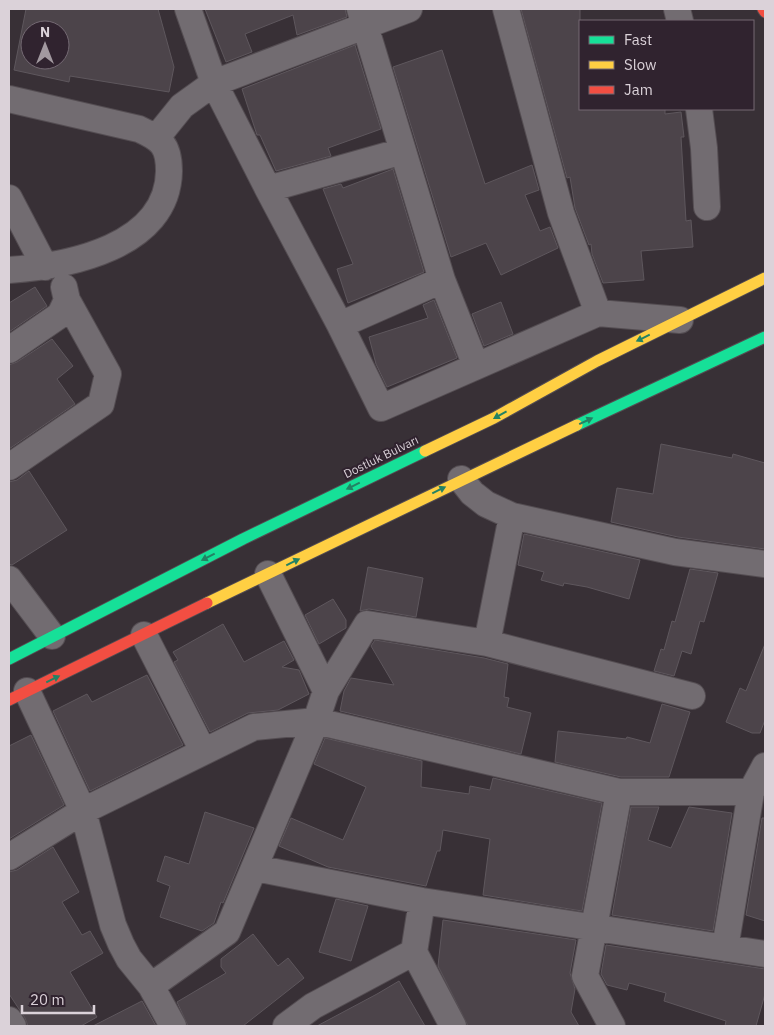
<svg xmlns="http://www.w3.org/2000/svg" width="774" height="1035" viewBox="0 0 774 1035" font-family="'IBM Plex Sans',sans-serif">
	<style>
		.building { fill: #4c444a; stroke: #5e575d; fill-rule: evenodd }
		.lines { fill: none; stroke-linecap: round; stroke-linejoin: round }
		.street-casing { stroke: #544d52; stroke-width: 28 }
		.fast-casing { stroke: #544d52; stroke-width: 13 }
		.slow-casing { stroke: #544d52; stroke-width: 13 }
		.jam-casing { stroke: #544d52; stroke-width: 13 }
		.street { stroke: #726c71; stroke-width: 26 }
		.fast { stroke: #16e098; stroke-width: 11 }
		.slow { stroke: #ffcf43; stroke-width: 11 }
		.jam { stroke: #f24e42; stroke-width: 11 }
		.oneway { fill: #238264 }
		.labels { text-anchor: middle; stroke-width: 4; stroke-linejoin: round; paint-order: stroke }
		.street-label { font-size: 12px; fill: #dbd2d9; stroke: #30232f }
	</style>
	<rect width="100%" height="100%" fill="#383036"/>
	<!-- building -->
	<path class="building" d="M26 9H158L174 67 169 92 70 76 69 82 14 70ZM30 30H60V60H30Z
		M205 9H345L347 17 297 35 293 15 245 34 252 52 226 62Z
		M521 9H580V109H665V114L681 112 684 137H681L686 221 691 220 693 247 641 251 644 280 603 283 592 254 591 244 589 245 575 208 570 177 567 178Z
		M355 45 381 129 328 148 331 156 276 171 260 135H257L242 89Z
		M442 50 485 184 532 165 539 190 525 195 540 231 550 227 558 248 501 275 486 243 451 257 393 67Z
		M393 169 424 272 348 303 337 269 353 264 323 189 341 184 343 188Z
		M35 287 47 306 9 332V303Z
		M434 300 457 358 387 387 376 364 369 337 428 318 423 305Z
		M501 302 513 334 484 346 472 314Z
		M52 339 73 366 57 379 75 404 9 449V365L17 362Z
		M661 444 732 458 733 454 765 463V549L678 537 611 522 617 488 653 494Z
		M29 471 67 530 12 565 9 564V482L17 480Z
		M524 534 640 560 629 599 587 587 564 583 563 586 541 580 544 572 518 565Z
		M368 567 423 578 416 617 369 609 360 611Z
		M690 569 718 573 704 622 700 621 691 654 682 651 674 676 654 671 661 649 664 650 672 621 675 622Z
		M333 599 346 620V628L319 644 305 615Z
		M223 624 244 662 284 641 294 660 282 667 299 670 309 694 278 710 248 713 210 732 174 662 178 660 173 652Z
		M375 640 484 658 508 664 504 697 509 698 507 707 531 713 521 754 340 711 344 691 351 678 394 685 371 646Z
		M765 644V720L760 733H752L726 722 740 688 746 691Z
		M147 675 183 745 90 791 53 711 87 694 92 702Z
		M662 704 690 712 669 777H621L555 762 558 731 626 739 627 737 650 743Z
		M31 735 64 805 9 839V746Z
		M325 738 422 761 421 787 469 794 470 786 490 790 493 778 602 803 582 911 483 895 490 839 443 830 440 851H437L426 886 328 867 279 846 291 818 343 840 366 787 314 764Z
		M631 807H659L648 840 671 848 689 807 732 813 713 931 612 915Z
		M205 812 254 828 223 903 221 902 214 923 202 931 160 917 170 886 157 881 165 856 189 864Z
		M762 818H765V921L746 915Z
		M53 847 79 892 62 902 82 935 90 931 103 953 70 972 97 1017 81 1026H28L25 1018 9 994V872L17 870Z
		M336 899 368 906 351 961 319 952Z
		M443 920 576 940 570 973 575 989 571 1012 579 1026H468L438 966Z
		M253 934 278 966 288 958 304 978 243 1026H188L177 1002 226 973 221 967V959Z
		M606 945 765 969V994L756 1026H725L726 1021 664 1001 666 993 629 983 627 990 607 985 601 974Z
		M399 981 425 1026H317L377 994Z
		M142 1001 156 1026H93Z"/>
	<g class="lines">
		<defs>
			<path id="street" d="M188 9 214 83 268 189 340 325 381 408 598 313 680 320
				M360 9 442 280 476 366
				M506 9 561 213 598 313
				M677 9 680 21
				M9 99 139 129C161 139 169 145 169 171 168 247 68 266 9 270
				M699 109 704 148 707 207
				M157 137 182 106 214 83 409 9
				M268 189 403 151
				M9 198 45 267
				M340 325 442 280
				M9 350 60 315 67 300 64 287
				M9 467 101 404 108 374 67 300
				M461 479 472 493 486 504 512 516 675 552 765 564
				M268 574 326 691
				M9 579 52 636
				M144 635 203 751
				M487 643 512 516
				M27 691 83 811 113 925 121 944 129 959 151 986
				M9 857 83 811 254 727 316 721 619 792H751
				M255 868 422 901 765 954
				M725 948 751 792 765 766
				M414 952 453 1026
				M9 1020 13 1026
				M173 1026 151 986 227 932 316 721 326 691 367 624 487 643 692 696
				M286 1026 313 1006 414 952 422 901
				M612 1026 585 976 619 792"/>
			<path id="fast" d="M577 425 765 337
				M9 659 243 539 425 451"/>
			<path id="slow" d="M425 451 494 418 597 361 765 278
				M207 603 577 425"/>
			<path id="jam" d="M763 9 765 12
				M9 700 207 603"/>
		</defs>
		<!-- street casing -->
		<use href="#street" class="street-casing"/>
		<!-- fast casing -->
		<use href="#fast" class="fast-casing"/>
		<!-- slow casing -->
		<use href="#slow" class="slow-casing"/>
		<!-- jam casing -->
		<use href="#jam" class="jam-casing"/>
		<!-- street -->
		<use href="#street" class="street"/>
		<!-- fast -->
		<use href="#fast" class="fast"/>
		<!-- slow -->
		<use href="#slow" class="slow"/>
		<!-- jam -->
		<use href="#jam" class="jam"/>
	</g>
	<!-- one-way arrows -->
	<defs><path id="oneway-solid" d="M-6-.8H1V-3.2L6.5 0L1 3.2V.8H-6Z" transform="scale(1.25)"/></defs>
	<g class="oneway">
		<use href="#oneway-solid" transform="translate(643 338) rotate(154)"/>
		<use href="#oneway-solid" transform="translate(500 415) rotate(151)"/>
		<use href="#oneway-solid" transform="translate(586 421) rotate(-25)"/>
		<use href="#oneway-solid" transform="translate(353 486) rotate(154)"/>
		<use href="#oneway-solid" transform="translate(439 490) rotate(-26)"/>
		<use href="#oneway-solid" transform="translate(208 557) rotate(153)"/>
		<use href="#oneway-solid" transform="translate(293 562) rotate(-26)"/>
		<use href="#oneway-solid" transform="translate(53 679) rotate(-26)"/>
	</g>
	<g class="labels">
		<!-- street labels -->
		<g class="street-label">
			<text transform="translate(381 457) rotate(-26)" y="4">Dostluk Bulvarı</text>
		</g>
	</g>
	<!-- border -->
	<rect width="774" height="1035" fill="none" stroke="#dbd2d9" stroke-width="20"/>
	<!-- legend -->
	<rect x="579" y="20" width="175" height="90" fill="#30232f" stroke="#746973"/>
	<rect x="589" y="36" width="25" height="8" fill="#16e098" stroke="#746973"/>
	<text x="624" y="45" font-size="15" fill="#dbd2d9">Fast</text>
	<rect x="589" y="61" width="25" height="8" fill="#ffcf43" stroke="#746973"/>
	<text x="624" y="70" font-size="15" fill="#dbd2d9">Slow</text>
	<rect x="589" y="86" width="25" height="8" fill="#f24e42" stroke="#746973"/>
	<text x="624" y="95" font-size="15" fill="#dbd2d9">Jam</text>
	<!-- north arrow -->
	<g transform="translate(45 45)"><circle r="24" fill="#30232f" stroke="#746973"/>
	<path d="M0-4L9 19L0 12L-9 19Z" fill="#a299a0"/>
	<text y="-8" font-size="14" font-weight="bold" text-anchor="middle" fill="#dbd2d9">N</text>
	</g>
	<!-- scale -->
	<path d="M22 1005v8h72v-8" fill="none" stroke="#dbd2d9" stroke-width="2.5"/>
	<text x="30" y="1005" font-size="15" fill="#dbd2d9" stroke="#30232f" stroke-width="4" paint-order="stroke">20 m</text>
</svg>
